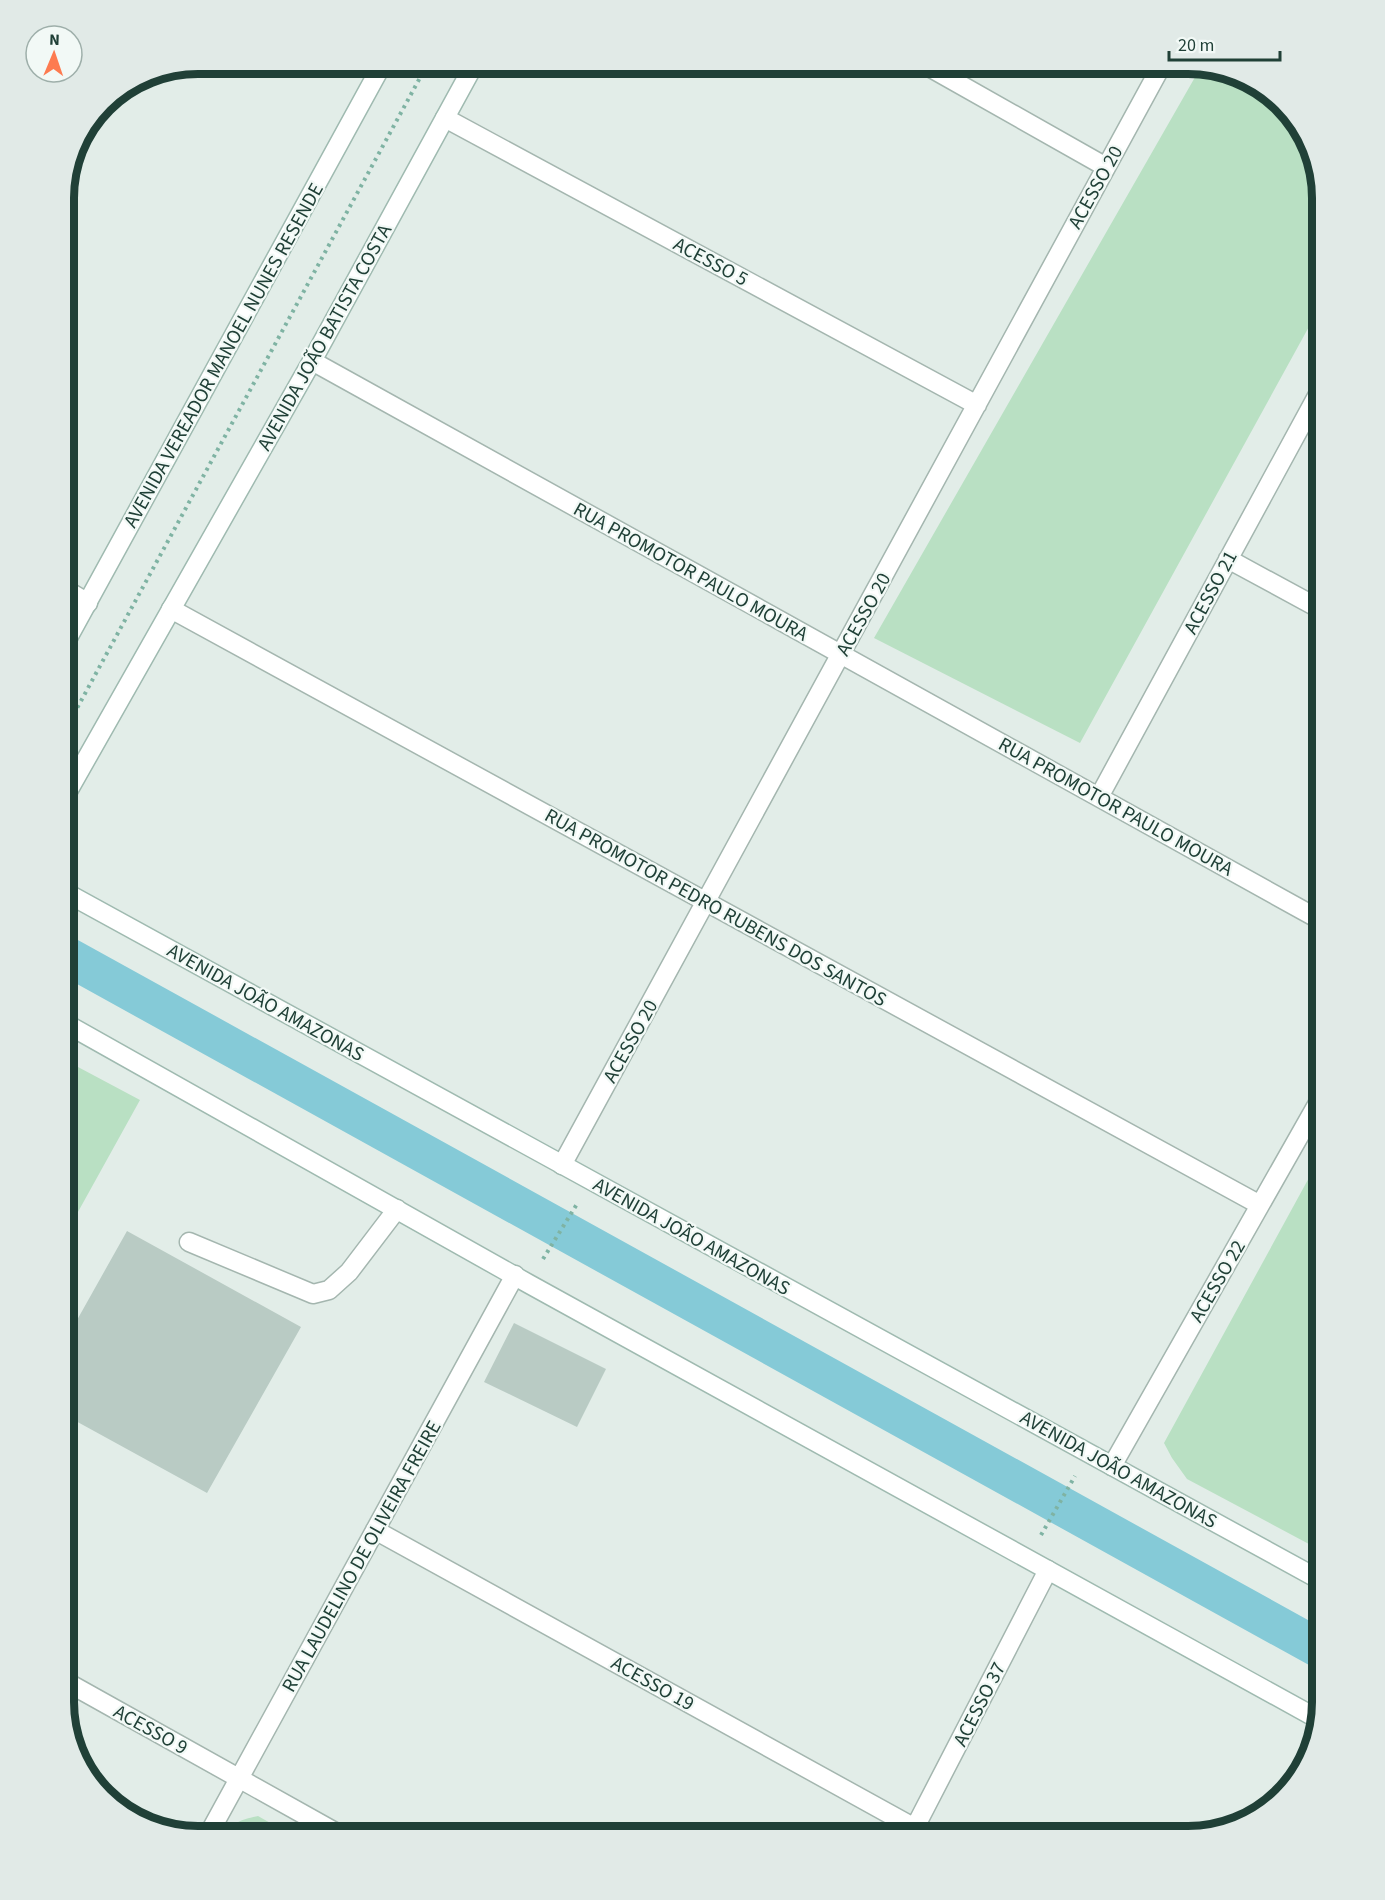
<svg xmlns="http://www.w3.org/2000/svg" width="1385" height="1900" viewBox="0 0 1385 1900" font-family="'Source Sans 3',sans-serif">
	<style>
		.green { fill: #b9e0c3 }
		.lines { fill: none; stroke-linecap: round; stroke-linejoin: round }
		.canal { stroke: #85cad7; stroke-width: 39 }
		.building { fill: #b9cbc4 }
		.lane-casing { stroke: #a4b6af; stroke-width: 21 }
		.street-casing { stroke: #a4b6af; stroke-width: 21 }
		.secondary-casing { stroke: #9fbab0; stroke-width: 21 }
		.path { stroke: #7fb3a3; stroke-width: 4; stroke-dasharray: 3 4.5; stroke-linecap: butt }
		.lane { stroke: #fff; stroke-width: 18 }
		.street { stroke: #fff; stroke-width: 18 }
		.secondary { stroke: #fff; stroke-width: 18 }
		.labels { text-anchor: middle; stroke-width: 4.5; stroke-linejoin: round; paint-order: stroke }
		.street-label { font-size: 20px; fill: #204037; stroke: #f2f9f6 }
		.rim { fill: none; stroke: #204037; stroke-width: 8 }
	</style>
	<rect width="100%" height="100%" fill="#e2ede8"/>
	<!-- green -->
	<path class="green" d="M1202 65 1255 81 1304 130 1322 197V303L1080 743 874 638Z
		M63 1059 140 1100 63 1239Z
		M1322 1154V1551L1187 1479 1172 1458 1164 1443Z
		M258 1816 295 1837H224C232 1822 242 1819 258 1816Z"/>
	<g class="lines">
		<!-- canal -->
		<path class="canal" d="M63 954 1322 1650"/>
	</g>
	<!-- building -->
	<path class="building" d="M127 1231 301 1327 207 1493 63 1414V1345Z
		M514 1323 606 1369 577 1427 484 1382Z"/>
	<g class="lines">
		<defs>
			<path id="lane" d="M189 1242 313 1294 329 1290 349 1272 397 1209"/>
			<path id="street" d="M922 63 1106 167
				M445 118 977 405
				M312 361 1322 921
				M1228 559 1322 610
				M63 588 88 603
				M171 609 1260 1205
				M1099 797 1322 387
				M562 1165 1163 63
				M1112 1466 1322 1096
				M375 1530 931 1837
				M63 1680 344 1837
				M207 1837 515 1275
				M910 1837 1048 1570"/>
			<path id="secondary" d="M63 647 383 63
				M63 800 312 361 475 63
				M63 891 1322 1581
				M63 1022 529 1284 1318 1719"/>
		</defs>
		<!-- lane casing -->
		<use href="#lane" class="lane-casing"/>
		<!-- street casing -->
		<use href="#street" class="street-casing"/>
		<!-- secondary casing -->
		<use href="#secondary" class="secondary-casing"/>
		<!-- path -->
		<path class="path" d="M63 734 428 63
			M543 1259 577 1204
			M1041 1535 1075 1476"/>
		<!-- lane -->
		<use href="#lane" class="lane"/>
		<!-- street -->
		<use href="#street" class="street"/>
		<!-- secondary -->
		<use href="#secondary" class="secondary"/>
	</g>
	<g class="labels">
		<!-- street labels -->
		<g class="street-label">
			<text transform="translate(1095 187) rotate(-61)" y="7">ACESSO 20</text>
			<text transform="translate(711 261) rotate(28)" y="7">ACESSO 5</text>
			<text transform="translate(324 337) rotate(-61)" y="7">AVENIDA JOÃO BATISTA COSTA</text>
			<text transform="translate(223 355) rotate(-61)" y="7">AVENIDA VEREADOR MANOEL NUNES RESENDE</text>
			<text transform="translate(691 571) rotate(29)" y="7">RUA PROMOTOR PAULO MOURA</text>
			<text transform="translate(1210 592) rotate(-62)" y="7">ACESSO 21</text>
			<text transform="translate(863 614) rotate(-61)" y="7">ACESSO 20</text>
			<text transform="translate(1116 806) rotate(29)" y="7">RUA PROMOTOR PAULO MOURA</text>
			<text transform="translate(716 907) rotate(29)" y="7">RUA PROMOTOR PEDRO RUBENS DOS SANTOS</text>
			<text transform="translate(266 1002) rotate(29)" y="7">AVENIDA JOÃO AMAZONAS</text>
			<text transform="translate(630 1041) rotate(-61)" y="7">ACESSO 20</text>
			<text transform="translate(692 1236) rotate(29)" y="7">AVENIDA JOÃO AMAZONAS</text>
			<text transform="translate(1217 1281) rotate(-60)" y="7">ACESSO 22</text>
			<text transform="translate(1119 1469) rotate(29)" y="7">AVENIDA JOÃO AMAZONAS</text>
			<text transform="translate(361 1556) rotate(-61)" y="7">RUA LAUDELINO DE OLIVEIRA FREIRE</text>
			<text transform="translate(653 1683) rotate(29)" y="7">ACESSO 19</text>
			<text transform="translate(979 1704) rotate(-63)" y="7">ACESSO 37</text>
			<text transform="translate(151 1729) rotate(29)" y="7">ACESSO 9</text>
		</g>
	</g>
	<!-- crop -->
	<path d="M0 0H1385V1900H0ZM198 74H1188A124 124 0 0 1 1312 198V1702A124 124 0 0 1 1188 1826H198A124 124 0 0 1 74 1702V198A124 124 0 0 1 198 74Z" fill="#e1eae7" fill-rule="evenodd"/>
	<path class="rim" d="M198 74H1188A124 124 0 0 1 1312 198V1702A124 124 0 0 1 1188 1826H198A124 124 0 0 1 74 1702V198A124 124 0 0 1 198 74Z"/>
	<!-- north arrow -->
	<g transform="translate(54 54) rotate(2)"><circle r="28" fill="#f2f9f6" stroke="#9eafaa" stroke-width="1.5"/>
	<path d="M0-4.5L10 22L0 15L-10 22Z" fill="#fd7b50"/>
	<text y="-9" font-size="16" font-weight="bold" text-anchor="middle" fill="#204037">N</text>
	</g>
	<!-- scale -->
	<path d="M1169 51v9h111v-9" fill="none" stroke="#204037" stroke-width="3"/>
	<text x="1178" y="51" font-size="18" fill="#204037" stroke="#f2f9f6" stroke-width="4.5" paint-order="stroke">20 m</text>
</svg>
